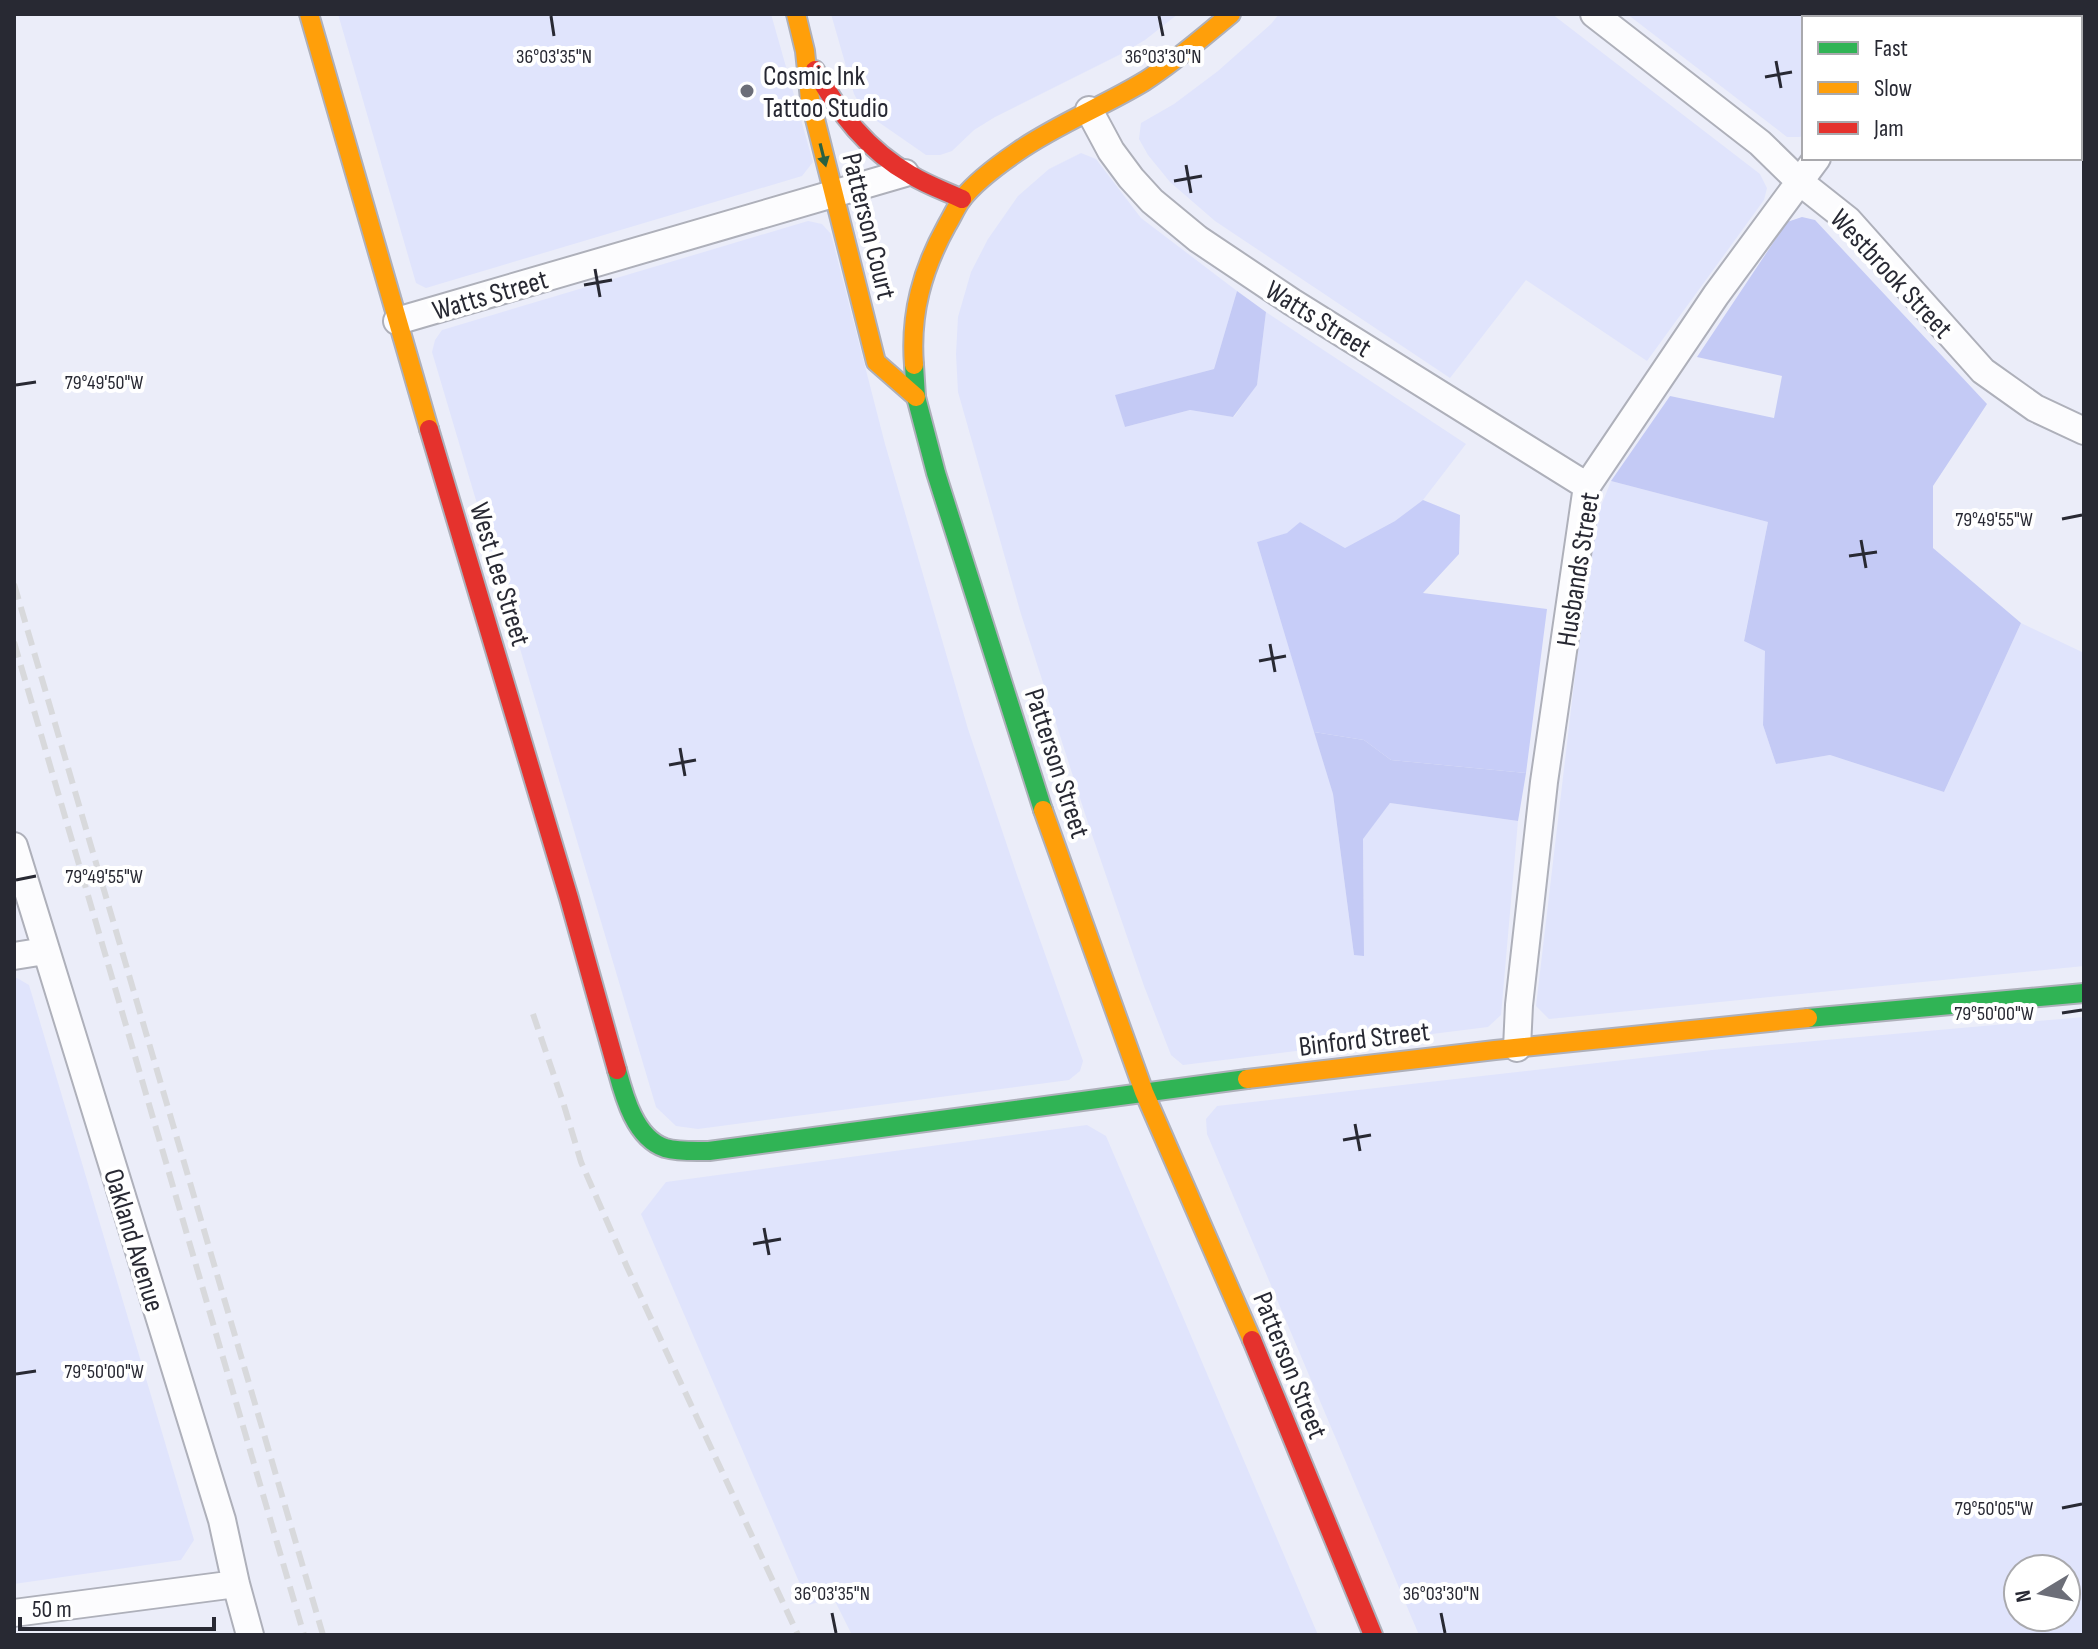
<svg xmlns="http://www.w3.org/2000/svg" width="2098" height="1649" viewBox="0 0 2098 1649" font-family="'Sofia Sans Condensed',sans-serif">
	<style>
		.built { fill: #e0e4fc; fill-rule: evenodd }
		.green { fill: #c7cdf8 }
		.forest { fill: #c4caf5 }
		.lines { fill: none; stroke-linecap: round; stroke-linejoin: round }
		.street-casing { stroke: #aeb0ba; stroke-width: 30 }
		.fast-casing { stroke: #aeb0ba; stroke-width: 22 }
		.slow-casing { stroke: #aeb0ba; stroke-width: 22 }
		.jam-casing { stroke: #aeb0ba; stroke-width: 22 }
		.street { stroke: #fcfcfe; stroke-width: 26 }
		.fast { stroke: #30b455; stroke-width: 18 }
		.slow { stroke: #ff9f0a; stroke-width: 18 }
		.jam { stroke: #e5322d; stroke-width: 18 }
		.rail { stroke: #d8d9dc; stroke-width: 6; stroke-dasharray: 16 8; stroke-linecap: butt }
		.oneway { fill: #2b6141 }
		.ticks { fill: none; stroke: #282933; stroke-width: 3 }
		.poi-dot { fill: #6c6e78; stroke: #fff; stroke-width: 3 }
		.labels { text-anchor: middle; stroke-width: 8; stroke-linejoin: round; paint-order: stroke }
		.poi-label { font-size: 28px; fill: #282933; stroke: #fff; text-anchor: start }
		.street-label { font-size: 28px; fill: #282933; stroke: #fff }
		.ticks-label { font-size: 20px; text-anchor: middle; fill: #282933; stroke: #fff; stroke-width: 8; stroke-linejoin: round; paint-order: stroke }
	</style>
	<rect width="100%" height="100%" fill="#ebedf9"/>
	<!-- built -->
	<path class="built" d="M338 14H771L813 162 802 176 426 288 416 283Z
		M831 14H1178L1145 40 1123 53 995 117 974 130 952 151 940 155H926L864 112 854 94Z
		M1279 14H1552L1760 174 1767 188 1764 200 1647 361 1526 280 1450 378 1215 221 1170 182 1148 155 1139 139 1141 123 1174 104 1218 71 1271 24Z
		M1627 14H1896L1893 18H1804V136L1799 137H1787Z
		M1081 153 1096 159 1141 218 1237 291 1214 369 1116 395 1125 427 1190 410 1234 417 1257 384 1266 312 1466 444 1423 500 1395 521 1345 548 1300 522 1288 533 1257 542 1333 794 1354 955H1364L1363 838 1390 803 1518 821 1501 1015 1488 1027 1183 1065 1171 1055 1144 986 1087 820 1021 614 958 392 956 354 958 317 971 272 988 239 1018 196 1049 169Z
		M808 221 822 224 831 234 885 444 968 729 1017 875 1083 1061 1080 1071 1069 1080 698 1129 676 1126 656 1107 432 352 435 340 442 330Z
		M1611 481 1768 522 1744 640 1766 651 1763 725 1776 764 1830 755 1944 792 2021 623 2084 653V966L1549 1019 1536 1006 1587 574 1597 516Z
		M17 978 29 985 194 1540 181 1560 14 1584V979Z
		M2084 1017V1635H1419L1207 1134 1206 1119 1217 1106 1712 1050ZM2018 1569H2066V1617H2018Z
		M1087 1125 1106 1136 1318 1635H852L833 1597 809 1605 641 1214 666 1182Z"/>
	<!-- green -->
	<path class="green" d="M1423 500 1460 515 1459 554 1423 593 1547 609 1526 773 1391 760 1364 740 1314 732 1257 542 1287 533 1300 522 1345 548 1395 521Z"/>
	<!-- forest -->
	<path class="forest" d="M1802 217 1815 220 1987 404 1933 486V548L2021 623 1944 792 1830 755 1776 764 1763 725 1765 651 1744 641 1768 522 1611 481 1670 396 1774 418 1782 376 1697 357 1787 222Z
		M1237 291 1266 312 1257 385 1233 417 1190 410 1125 427 1115 395 1214 369Z
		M1314 732 1364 740 1391 760 1526 773 1518 821 1390 803 1363 839 1364 956 1354 955 1333 794Z"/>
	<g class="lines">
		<defs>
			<path id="street" d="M1594 14 1760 143 1800 182 1848 220 1983 371 2035 408 2084 431
				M1913 18 1916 14
				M1089 110 1111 151 1131 178 1152 201 1198 239 1292 302 1587 486
				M397 321 905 173
				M14 846 222 1520 236 1584 250 1635
				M14 956 45 951
				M1517 1048 1519 1005 1544 782 1587 486 1716 295 1817 158
				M14 1613 236 1584"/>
			<path id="fast" d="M914 365 916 397 936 473 1043 810
				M1808 1018 2084 993
				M617 1070C624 1096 635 1138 665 1148 679 1152 694 1151 709 1151L1247 1079"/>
			<path id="slow" d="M309 14 429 429
				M796 14 805 51 810 99 876 362 916 397
				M914 365C910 314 922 270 947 225 952 217 956 207 962 199 976 181 998 165 1017 152 1057 124 1104 106 1145 81 1176 61 1203 37 1231 14
				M1043 810 1144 1092 1252 1340
				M1247 1079 1495 1050 1808 1018"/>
			<path id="jam" d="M815 70C839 113 867 150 911 175 927 185 945 191 962 199
				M429 429 569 898 617 1070
				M1252 1340 1373 1635"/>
		</defs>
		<!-- street casing -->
		<use href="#street" class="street-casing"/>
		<!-- fast casing -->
		<use href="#fast" class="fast-casing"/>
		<!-- slow casing -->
		<use href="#slow" class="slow-casing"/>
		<!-- jam casing -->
		<use href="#jam" class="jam-casing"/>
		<!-- street -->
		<use href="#street" class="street"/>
		<!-- fast -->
		<use href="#fast" class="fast"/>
		<!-- slow -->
		<use href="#slow" class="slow"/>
		<!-- jam -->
		<use href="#jam" class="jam"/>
		<!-- rail -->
		<path class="rail" d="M14 584 323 1635
			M14 642 304 1635
			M533 1014 563 1102 581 1162 627 1267 798 1635"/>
	</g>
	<!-- one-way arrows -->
	<defs><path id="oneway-solid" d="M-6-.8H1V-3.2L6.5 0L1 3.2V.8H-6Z" transform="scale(2)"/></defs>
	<use class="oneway" href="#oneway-solid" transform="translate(823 155) rotate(76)"/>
	<!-- ticks -->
	<path class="ticks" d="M551 16 554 36M1159 16 1163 36M1776 61 1781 88M1765 77 1792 72M1186 165 1191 193M1174 181 1202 176M595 269 600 297M584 285 612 280M16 385 36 382M2062 519 2082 515M1861 540 1866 568M1849 556 1877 552M1270 644 1275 672M1259 661 1286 656M680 748 685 776M669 765 696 760M16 880 36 876M2062 1013 2082 1010M1355 1124 1360 1151M1343 1140 1371 1135M764 1228 769 1255M753 1244 781 1239M16 1374 36 1371M2062 1508 2082 1504M832 1613 836 1633M1441 1613 1445 1633"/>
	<!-- markers -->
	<circle class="poi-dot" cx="747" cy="91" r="8"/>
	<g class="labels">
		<!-- poi labels -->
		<g class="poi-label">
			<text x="763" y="85">Cosmic Ink<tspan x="763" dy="32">Tattoo Studio</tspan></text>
		</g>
		<!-- street labels -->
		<g class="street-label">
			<text transform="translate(870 226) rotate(76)" y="10">Patterson Court</text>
			<text transform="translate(1892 273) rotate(47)" y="10">Westbrook Street</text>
			<text transform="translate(490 294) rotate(-16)" y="10">Watts Street</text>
			<text transform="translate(1319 318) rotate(32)" y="10">Watts Street</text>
			<text transform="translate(1577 569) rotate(-81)" y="10">Husbands Street</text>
			<text transform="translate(501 574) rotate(73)" y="10">West Lee Street</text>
			<text transform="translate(1058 763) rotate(72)" y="10">Patterson Street</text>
			<text transform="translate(1364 1038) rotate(-7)" y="10">Binford Street</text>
			<text transform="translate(135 1240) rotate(73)" y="10">Oakland Avenue</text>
			<text transform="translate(1291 1365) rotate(68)" y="10">Patterson Street</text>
		</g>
	</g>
	<g class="ticks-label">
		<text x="554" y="63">36°03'35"N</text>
		<text x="1163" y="63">36°03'30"N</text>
		<text x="104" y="389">79°49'50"W</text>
		<text x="1994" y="526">79°49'55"W</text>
		<text x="104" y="883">79°49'55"W</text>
		<text x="1994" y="1020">79°50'00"W</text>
		<text x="104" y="1378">79°50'00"W</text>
		<text x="1994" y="1515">79°50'05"W</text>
		<text x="832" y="1600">36°03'35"N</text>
		<text x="1441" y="1600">36°03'30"N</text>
	</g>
	<!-- border -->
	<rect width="2098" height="1649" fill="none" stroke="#282933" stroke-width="32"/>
	<!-- legend -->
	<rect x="1802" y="16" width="280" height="144" fill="#ffffff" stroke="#a9a9ad" stroke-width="2"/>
	<rect x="1818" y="42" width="40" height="12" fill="#30b455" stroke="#a9a9ad" stroke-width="2"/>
	<text x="1874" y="56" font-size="24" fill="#282933">Fast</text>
	<rect x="1818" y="82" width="40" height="12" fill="#ff9f0a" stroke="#a9a9ad" stroke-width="2"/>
	<text x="1874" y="96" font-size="24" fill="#282933">Slow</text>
	<rect x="1818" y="122" width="40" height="12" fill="#e5322d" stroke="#a9a9ad" stroke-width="2"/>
	<text x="1874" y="136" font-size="24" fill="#282933">Jam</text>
	<!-- north arrow -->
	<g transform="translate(2042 1593) rotate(260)"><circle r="38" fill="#ffffff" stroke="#a9a9ad" stroke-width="2"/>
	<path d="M0-6L14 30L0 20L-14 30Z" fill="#6c6e78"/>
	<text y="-12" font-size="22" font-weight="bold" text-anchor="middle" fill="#282933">N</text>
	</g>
	<!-- scale -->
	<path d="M20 1617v12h194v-12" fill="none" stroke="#282933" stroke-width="4"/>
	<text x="32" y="1617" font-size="24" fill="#282933" stroke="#ffffff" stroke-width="6" paint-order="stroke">50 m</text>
</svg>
